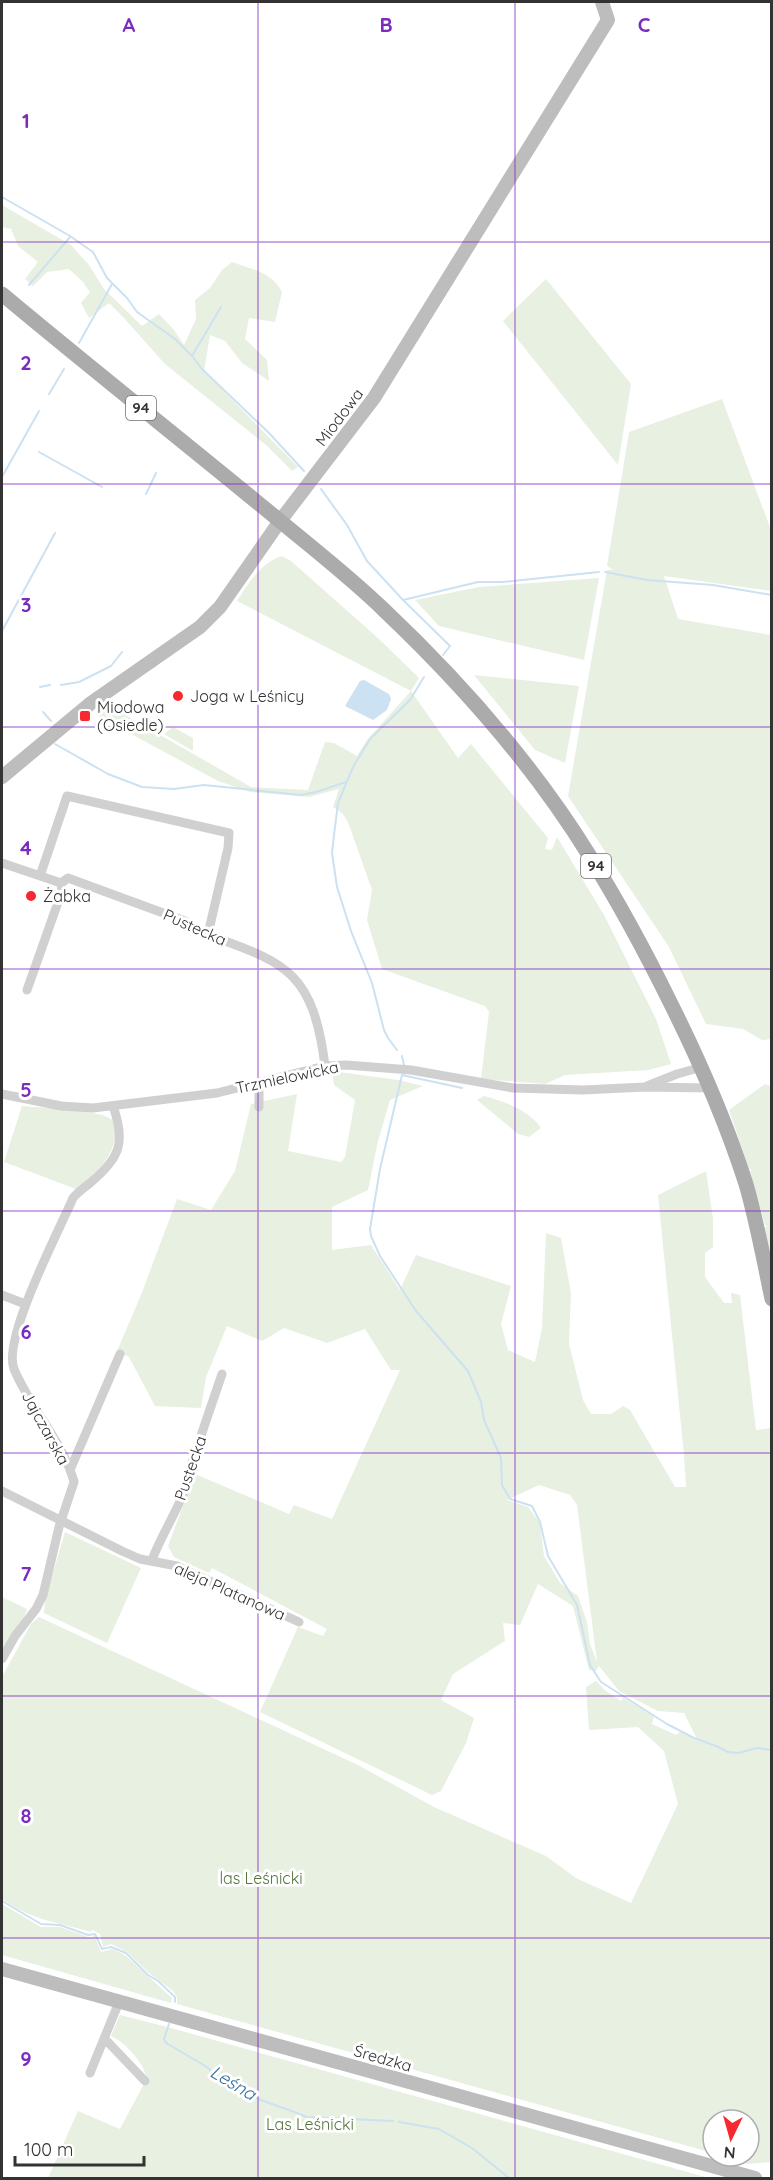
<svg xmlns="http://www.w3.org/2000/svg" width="773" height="2180" viewBox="0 0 773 2180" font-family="Quicksand,sans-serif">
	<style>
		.green { fill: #e8f0e1; fill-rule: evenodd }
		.water { fill: #cce1f1 }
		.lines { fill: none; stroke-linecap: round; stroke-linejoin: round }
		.stream { stroke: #cce1f1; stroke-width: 2 }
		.street { stroke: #d0d0d0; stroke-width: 9 }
		.secondary { stroke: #bdbdbd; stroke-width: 14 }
		.primary { stroke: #ababab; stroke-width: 15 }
		.grid { fill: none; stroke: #7b2cbf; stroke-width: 1.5; stroke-opacity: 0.55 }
		.poi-dot { fill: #f62930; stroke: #fff; stroke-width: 2 }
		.labels { text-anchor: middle; stroke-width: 6; stroke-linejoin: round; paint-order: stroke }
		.shield { fill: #fff; stroke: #707070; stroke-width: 1.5 }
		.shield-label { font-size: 15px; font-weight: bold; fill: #333 }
		.street-label { font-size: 16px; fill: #333; stroke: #fff }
		.poi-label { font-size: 16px; fill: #333; stroke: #fff; text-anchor: start }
		.park-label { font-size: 16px; fill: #53743a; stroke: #fff }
		.water-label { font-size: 18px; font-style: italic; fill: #37729f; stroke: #fff }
		.grid-label { font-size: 20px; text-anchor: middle; font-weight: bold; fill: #7b2cbf; stroke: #fff; stroke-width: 6; stroke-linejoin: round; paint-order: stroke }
	</style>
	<rect width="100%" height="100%" fill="#fff"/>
	<!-- green -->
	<path class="green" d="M2 205 71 245 89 265 104 289 142 326 159 314 174 330 184 345 196 319 195 300 210 288 222 270 232 262C253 270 271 271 282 292L275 322 249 318 245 339 267 360 269 381 242 363 225 341 210 335 204 371 298 467 292 471 266 445 165 364 123 317 109 303 89 318 81 303 90 292 83 282 69 269 47 272 33 286 25 279 38 262 18 246 11 229 2 227Z
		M546 279 631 384 618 465 503 321Z
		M722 399 771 530V591L664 576 678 619 771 635 772 1039 762 1040 743 1029 706 1024 669 947 568 796 607 570H613L607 566 629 432Z
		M282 556 291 561 379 639 419 678 411 691 458 758 471 744 548 838 545 849 552 850 557 837 604 915 656 1019 671 1064 648 1070 565 1075 545 1084 481 1079 489 1012 485 1006 382 969 367 920 372 890 348 822 342 813 333 807 339 789 309 797 250 792 218 781 96 715 113 708 251 787 308 790 325 742 334 743 357 756 367 740 411 691 237 601C248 584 261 562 282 556Z
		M599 578 584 660 439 626 415 600 479 587Z
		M474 675 579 686 565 763 535 750Z
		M173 727 193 738V751L164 734Z
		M332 1071 398 1080 423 1086 390 1100 378 1141 368 1190 332 1207V1250L371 1245 400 1290 416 1255 511 1286 501 1324 508 1350 535 1362 542 1328 546 1233 561 1238 571 1293 569 1344 583 1400 591 1414H611L623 1406 630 1410 675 1487H686L684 1455 658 1195 706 1171 713 1219V1247L705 1253V1277L724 1303H732L731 1293 740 1295 756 1430 771 1428V2162L748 2164 722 2156H749V2120H713V2153L177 2004V1997L173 1991 149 1973 127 1952 111 1944 103 1947 100 1934 92 1930 91 1932C57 1922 31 1920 2 1899V1677L31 1624 39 1617 358 1765 434 1807 546 1856 576 1878 631 1903 678 1804 664 1751 638 1727 589 1730 586 1687 596 1681 606 1691 621 1701 623 1698 654 1716 652 1724 676 1735 680 1732 698 1741 684 1713 658 1711 619 1691 599 1666 596 1671 589 1670 573 1606 538 1584 520 1625 503 1623 505 1641 453 1674 441 1700 474 1718 466 1743 441 1791 432 1795 260 1712 298 1627 323 1636 327 1629 212 1568 209 1573 174 1557 168 1546 195 1474 289 1514 294 1505 332 1519 400 1370H391L365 1329 327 1343 284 1328 262 1341 227 1326 206 1377 201 1408 155 1406 129 1357 117 1351 141 1295 177 1199 211 1210 235 1171 251 1104 297 1094 288 1151 341 1162 345 1157 355 1100 334 1085ZM539 1485 570 1495 577 1505 597 1662 590 1644 587 1622 578 1596 560 1583 544 1556 540 1523 528 1507 507 1500Z
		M765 1084 771 1086V1259L770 1260 765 1228 767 1226 765 1225 750 1171 752 1170 749 1169 729 1110Z
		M484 1096C504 1101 529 1110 541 1128L529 1137 518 1134 477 1100Z
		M22 1106C40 1108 102 1109 114 1121 118 1125 116 1133 115 1138 111 1161 94 1174 76 1189L4 1162Z
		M65 1532 141 1568 107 1643 44 1613 45 1600Z
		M2 1597 27 1609 22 1623 2 1651Z
		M2 1904 41 1927H60L88 1937 92 1938 94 1935 101 1952 112 1949 125 1955 172 1998 171 2003 2 1955Z
		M120 2015 171 2028 709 2178H48L78 2111 120 2129 147 2078C143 2062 126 2043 111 2036Z"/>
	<!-- water -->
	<path class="water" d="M364 680 389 694 391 699 387 710 373 720 345 706 360 681Z"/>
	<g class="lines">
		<!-- stream -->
		<path class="stream" d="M2 197 70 236 93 252 107 278 127 298 137 312 175 339 192 356 202 369 269 433 304 471
			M29 285 70 237
			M79 343 112 284
			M192 356 221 307
			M49 394 64 369
			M39 452 102 487
			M2 477 39 411
			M321 489 347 525 367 561 403 600 450 646 443 655
			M146 494 156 473
			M605 572 647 580 713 585 772 595
			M403 600 478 582H503L599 572
			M2 631 55 533
			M61 685 79 682 111 666 122 652
			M40 687 50 685
			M43 712 51 721
			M55 744 108 774 142 787 174 789 204 785 301 795 316 792 346 782
			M397 1050 388 1038 384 1030 372 983 351 931 337 887 332 853 334 835 338 803 353 767 370 739 410 700 424 677
			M402 1056 404 1065
			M462 1088 402 1075 380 1169 370 1229 371 1236 380 1256 416 1311 468 1371 481 1402 484 1420 501 1458 502 1485 510 1499 532 1506 540 1522 548 1556 577 1605 590 1665 601 1682 667 1724 694 1738 716 1746 728 1752 738 1753 757 1748 772 1750
			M2 1901 41 1924 60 1925 88 1935 95 1934 102 1949 111 1947 126 1953 148 1975 158 1981 175 1997V2002
			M169 2024 164 2039 166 2043 207 2067 219 2078 261 2100 297 2113 307 2117 393 2121
			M399 2122 439 2129 472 2148 509 2178
			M529 2178H531"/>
		<!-- street -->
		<path class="street" d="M2 863 61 883 68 878 185 921 190 928C278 962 312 961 325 1066
			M40 876 67 796 229 833 228 848 208 934
			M27 990 62 891 61 883
			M259 1082V1107
			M647 1086 677 1074 702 1067
			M2 1094 61 1106 93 1108 217 1093 325 1066 346 1065 411 1070 513 1088 583 1090 645 1087 710 1088
			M2 1295 25 1304
			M70 1470 120 1354
			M2 1491 122 1551 140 1559 177 1566 299 1622
			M152 1560C163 1530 190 1492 192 1462L222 1374
			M2 1659 15 1636 36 1609 43 1595 59 1527 74 1482C63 1441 30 1408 14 1369 2 1339 59 1231 73 1198 78 1192 84 1188 90 1183 120 1158 126 1143 113 1106
			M105 2039 145 2081
			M90 2073 119 2002"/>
		<!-- secondary -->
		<path class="secondary" d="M2 777 91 703 200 627 220 607 280 521 374 398 608 20 602 2
			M2 1969 755 2178"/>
		<!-- primary -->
		<path class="primary" d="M2 294C94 371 188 445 280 521 315 550 351 578 384 610 460 682 534 766 589 855 619 903 646 953 671 1004 700 1062 726 1122 746 1184 757 1222 764 1261 772 1299"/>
	</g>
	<!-- grid -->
	<path class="grid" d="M258 2V2178M515 2V2178M2 242H772M2 484H772M2 727H772M2 969H772M2 1211H772M2 1453H772M2 1696H772M2 1938H772"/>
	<!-- markers -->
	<g class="poi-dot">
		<circle cx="178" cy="696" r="6"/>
		<rect x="79" y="710" width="12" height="12" rx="3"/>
		<circle cx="31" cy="896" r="6"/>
	</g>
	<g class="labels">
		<!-- shield labels -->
		<g class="shield">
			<rect x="126" y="396" width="30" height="24" rx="4.5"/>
			<rect x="581" y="854" width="30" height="24" rx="4.5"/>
		</g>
		<g class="shield-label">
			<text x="141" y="413">94</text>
			<text x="596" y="871">94</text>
		</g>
		<!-- street labels -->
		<g class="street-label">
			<text transform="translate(339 417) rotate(-53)" y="6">Miodowa</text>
			<text transform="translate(195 927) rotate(24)" y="6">Pustecka</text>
			<text transform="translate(287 1077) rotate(-12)" y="6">Trzmielowicka</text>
			<text transform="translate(46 1428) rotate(61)" y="6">Jajczarska</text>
			<text transform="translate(190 1468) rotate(-71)" y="6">Pustecka</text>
			<text transform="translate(230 1591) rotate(24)" y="6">aleja Platanowa</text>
			<text transform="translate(383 2058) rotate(16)" y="6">Średzka</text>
		</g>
		<!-- poi labels -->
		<g class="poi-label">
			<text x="190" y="702">Joga w Leśnicy</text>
			<text x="97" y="713">Miodowa<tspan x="97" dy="18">(Osiedle)</tspan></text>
			<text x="43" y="902">Żabka</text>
		</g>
		<!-- park labels -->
		<g class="park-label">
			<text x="261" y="1884">las Leśnicki</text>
			<text x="310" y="2130">Las Leśnicki</text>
		</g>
		<!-- water labels -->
		<g class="water-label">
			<text transform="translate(233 2083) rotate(31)" y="6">Leśna</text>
		</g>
	</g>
	<g class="grid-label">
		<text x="129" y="32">A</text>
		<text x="386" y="32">B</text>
		<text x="644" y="32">C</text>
		<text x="26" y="128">1</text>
		<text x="26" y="370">2</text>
		<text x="26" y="612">3</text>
		<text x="26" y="855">4</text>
		<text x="26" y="1097">5</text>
		<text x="26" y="1339">6</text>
		<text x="26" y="1581">7</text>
		<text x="26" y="1823">8</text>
		<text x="26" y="2066">9</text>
	</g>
	<!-- border -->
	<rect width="773" height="2180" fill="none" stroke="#333333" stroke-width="6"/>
	<!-- north arrow -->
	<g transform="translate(731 2138) rotate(185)"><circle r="28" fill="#ffffff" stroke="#adadad" stroke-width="1.5"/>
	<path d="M0-4.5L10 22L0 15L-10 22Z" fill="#f62930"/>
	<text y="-9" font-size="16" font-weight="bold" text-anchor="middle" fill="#333333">N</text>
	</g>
	<!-- scale -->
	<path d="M15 2156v9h129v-9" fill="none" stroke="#333333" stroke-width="3"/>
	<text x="24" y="2156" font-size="18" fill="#333333" stroke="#ffffff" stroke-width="4.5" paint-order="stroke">100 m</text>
</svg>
